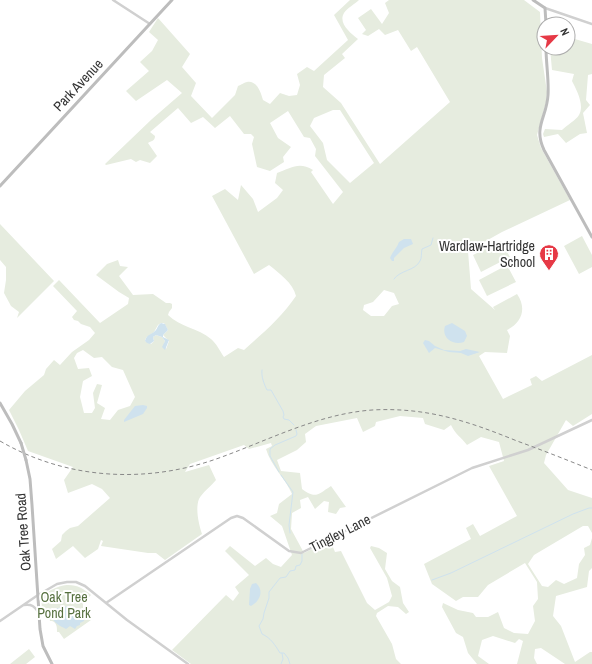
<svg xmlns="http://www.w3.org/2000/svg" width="592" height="664" viewBox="0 0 592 664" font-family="'Archivo Narrow',sans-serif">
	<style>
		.green { fill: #e6ecdf; fill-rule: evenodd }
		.water { fill: #cfe2ee }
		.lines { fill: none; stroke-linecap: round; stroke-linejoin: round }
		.stream { stroke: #cfe2ee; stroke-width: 1 }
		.tertiary { stroke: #d0d0d0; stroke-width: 2.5 }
		.secondary { stroke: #bdbdbd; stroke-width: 3 }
		.rail { stroke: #888; stroke-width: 1; stroke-dasharray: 4 3; stroke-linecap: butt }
		.secondary-bridge { stroke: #bdbdbd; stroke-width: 3 }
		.labels { text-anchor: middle; stroke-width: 4; stroke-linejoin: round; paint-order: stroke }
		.street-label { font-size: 14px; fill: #333; stroke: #fff }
		.poi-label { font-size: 14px; fill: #333; stroke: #fff; text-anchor: end }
		.park-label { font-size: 14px; fill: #56703f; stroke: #fff }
	</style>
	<rect width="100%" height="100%" fill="#fff"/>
	<!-- green -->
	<path class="green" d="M350 0H359C355 4 347 8 344 13 338 23 350 33 358 39L342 54 345 58 324 75 323 87 341 103 380 164 450 102 417 47 411 51 398 30 385 35 379 29 368 36 362 34 366 30 358 18 371 9 382 24 389 13 385 3 389 0H524L540 12 542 58 547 92 546 102 537 135 541 148 570 200 502 232 468 251 471 289 495 310 493 307 517 294C527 308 522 323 507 330L510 336 507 353 485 352 479 356 503 399 532 385 530 379 536 376 542 381 592 355V414L573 426 566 420 546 455 544 463 568 490 592 498V533L588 526H583L534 555 528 564 542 586 548 587 556 580 564 584 577 578 579 564 585 555 584 548 590 545 592 538V568L589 571 587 587 556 596 553 616 561 626 575 662 590 652H592V664H565L541 648 535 649 534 658 537 664H517L523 641 519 639 515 643 493 636 482 640 478 656 489 664H477L468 653 463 637 456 633 442 607 443 603 458 610 473 613 476 617H488L498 612 504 628 514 633 528 634 535 621 533 606 538 599 537 582 525 563 488 585 478 597H463L456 601 432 584 424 564 471 539 466 528 473 524 480 536 517 516 489 466 504 461 499 442 481 437 467 445C461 437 455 434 451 425L444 430 425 424 423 418 400 416 376 422 375 426 363 432 357 418 316 426 305 434 306 442 297 450 277 460 281 471 300 473 302 489C316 499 317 495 331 486L346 507 340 508 336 514 328 512 329 502 324 501 315 509 308 497 300 500 301 508 292 513 291 529 304 553 330 540 335 552 341 551 367 603 375 610 389 602 392 596 387 578 370 548 371 546 379 548 387 553 385 569 392 581 400 587 403 603 409 612 406 614 398 607 388 606 377 613 376 616 392 644 396 659 401 664H191L172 650 226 595 233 601 239 593 235 587 249 575 225 551 230 546 255 566 266 558 273 564 281 567 292 555 282 526 270 516 277 513 279 504 292 494C285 478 271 466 266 449L272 446 271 443 249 449 244 445 190 464 185 472 209 465 216 480C212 485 201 494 199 499 195 509 199 525 202 534L165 560 156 553H148L101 546 103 541 101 540 98 549 85 558 73 546 56 559 52 549 61 541 62 535 66 531 70 528 78 526 110 498 102 489 92 484 68 493 64 480 73 467 28 451 19 430 9 410 25 391 44 375 46 369 54 360 60 365 72 352 89 340 95 333 90 327 81 324 78 321 74 320 72 317 77 311 53 286 59 280 100 323 128 304 129 298 119 292 96 275 107 264 118 260 120 266 128 267 119 276 133 295 153 294 166 303H170L172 304V308L169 312 168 315C180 327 198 328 211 339 216 343 220 351 224 357L238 348 244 350C264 332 281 318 296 296 293 283 279 273 269 265L254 274 212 196 225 189 238 200 241 185 253 199 258 212 277 198 283 190 275 183 277 173C291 168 299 161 313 170L311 172 333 204 343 192 315 156 316 149 310 138 304 137 288 111 270 123 278 138 291 147 283 157 284 162 270 171 257 167 252 144 254 137 251 134H244L230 116 215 128 203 117 191 123 178 108 150 132 155 136C155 141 151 141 148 143L157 156 150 163 140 160 136 162 131 159 106 165 105 164 152 119 182 93 167 80 136 101 126 91 149 71 140 62 152 51 158 40 149 32 158 18 190 54 182 67 196 83 191 96 212 118 235 95 238 86C241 85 245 82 247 82 257 80 261 93 263 100L270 104 280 93 289 96 297 95 300 85 297 74 307 67 314 71 348 40 334 15ZM333 110H340L374 163 350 183 327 160 323 143 310 126 314 118ZM384 290 394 293 399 304 392 306 384 316H371L363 310 364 305 373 302ZM161 323H164L168 330 163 335 169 341 166 349 164 344 165 341 162 337 156 335 153 337 154 341 151 344 145 341 146 338 154 332 158 325ZM83 350 94 358 102 357 112 367 123 370 135 397 130 406 118 410 110 420 101 419 105 408 97 403 102 385 97 384 93 393 95 408 92 413H84L80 397 83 381 92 376 89 368 78 369 74 358 77 353Z
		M568 37 592 44V74L588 75 586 100 590 105 583 113 587 133 580 134 566 143 558 134 544 137 543 134 545 129 562 130C567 125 576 120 579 115 585 105 576 89 572 81L574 74 552 70 550 48H568Z
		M0 224 54 281 17 318 19 312 11 306 4 293 6 280V267L0 260Z
		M582 236 592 255V267L579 274 564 246Z
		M501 241 510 257 481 272 473 255Z
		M507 265 516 282 487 296 479 280Z
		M68 585C78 585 84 589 91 595L83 603V608L91 620 64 639 59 632H57C57 627 57 623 52 621H50L49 616 43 614C42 609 41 602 42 598 45 591 61 585 68 585Z
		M29 649 35 657 26 664H10Z"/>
	<!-- water -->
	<path class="water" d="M404 239H411L413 244 404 248 394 258V261H392L390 258C392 252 397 248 399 242Z
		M161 323 165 324 168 330 163 335V337L169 340 165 350 162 347 165 341 162 337 156 335 153 337 154 341 150 344 147 343 145 341C147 334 151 335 155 331 158 328 157 326 161 323Z
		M452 323 465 331 467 336 464 342C453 346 441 338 445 326Z
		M425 340 429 341 435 346 444 350 460 351 466 349 480 352 468 356 461 353 449 352 435 348 429 353 423 343Z
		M143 405 147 406V408L143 414 124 422V420L135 406Z
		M256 583C265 591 259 602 251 606L249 605 250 589 252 584Z
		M69 606 74 607 78 612 81 610 82 616 85 617 84 621 80 623V625L77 626 75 629 70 626 66 629C60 626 54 623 51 616L53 609Z"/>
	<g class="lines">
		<!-- stream -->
		<path class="stream" d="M394 279C400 270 415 271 420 261 422 258 421 253 422 249L431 245 433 238
			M262 370C261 376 264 384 267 390H271L283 411 284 415 283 417 284 419 289 420 294 425
			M279 472 270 456V449L275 445 296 436 297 434 296 430
			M281 475 293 492 289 525 290 533
			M432 580 451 573 573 514 589 508H592
			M282 653H284L288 658 290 664
			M281 664 283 659 282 653H280C275 645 271 638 262 634L259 626 263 619 264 613 269 598V592L280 578 286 577 290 571 295 570 296 566 300 565 302 561V554"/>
		<!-- tertiary -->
		<path class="tertiary" d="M113 0 150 24
			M545 8 592 24
			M106 603 231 518 237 516 243 518 289 551 301 553 472 468 528 450 592 420
			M24 605C32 604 34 606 39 613
			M0 621 38 595 57 584 67 582H76L85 586 127 620 188 664"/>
		<!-- secondary -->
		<path class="secondary" d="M533 0 545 8 546 24
			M546 48C546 63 549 80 548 95 547 117 533 127 544 150L592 237
			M0 186 172 0
			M0 403 12 424 21 443
			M26 460 30 479 32 505 40 629 43 646 52 664"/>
		<!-- rail -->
		<path class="rail" d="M0 441C67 480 147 484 219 458 269 440 318 414 372 410 426 407 468 421 517 441 542 450 567 460 592 470"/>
		<!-- secondary-bridge -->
		<path class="secondary-bridge" d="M21 443 26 460"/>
	</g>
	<!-- icons -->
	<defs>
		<symbol id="building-pin" viewBox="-11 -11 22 30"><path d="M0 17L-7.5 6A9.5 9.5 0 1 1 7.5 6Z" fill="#e63946" stroke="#fff"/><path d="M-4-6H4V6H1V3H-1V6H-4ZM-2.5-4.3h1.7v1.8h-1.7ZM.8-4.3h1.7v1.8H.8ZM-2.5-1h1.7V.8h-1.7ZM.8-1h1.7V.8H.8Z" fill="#fff"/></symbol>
	</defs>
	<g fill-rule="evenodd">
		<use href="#building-pin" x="538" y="243" width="22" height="30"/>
	</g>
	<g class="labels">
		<!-- street labels -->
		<g class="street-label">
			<text transform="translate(78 85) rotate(-47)" y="5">Park Avenue</text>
			<text transform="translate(23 532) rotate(-94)" y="5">Oak Tree Road</text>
			<text transform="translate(340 533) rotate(-27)" y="5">Tingley Lane</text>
		</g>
		<!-- poi labels -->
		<g class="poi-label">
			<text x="535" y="251">Wardlaw-Hartridge<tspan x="535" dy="16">School</tspan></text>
		</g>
		<!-- park labels -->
		<g class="park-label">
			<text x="64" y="602">Oak Tree<tspan x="64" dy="16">Pond Park</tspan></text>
		</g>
	</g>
	<!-- north arrow -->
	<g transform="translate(556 36) rotate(65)"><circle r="19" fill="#ffffff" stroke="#adadad"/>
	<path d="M0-3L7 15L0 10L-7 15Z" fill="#e63946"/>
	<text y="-6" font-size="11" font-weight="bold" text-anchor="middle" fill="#333333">N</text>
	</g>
</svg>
